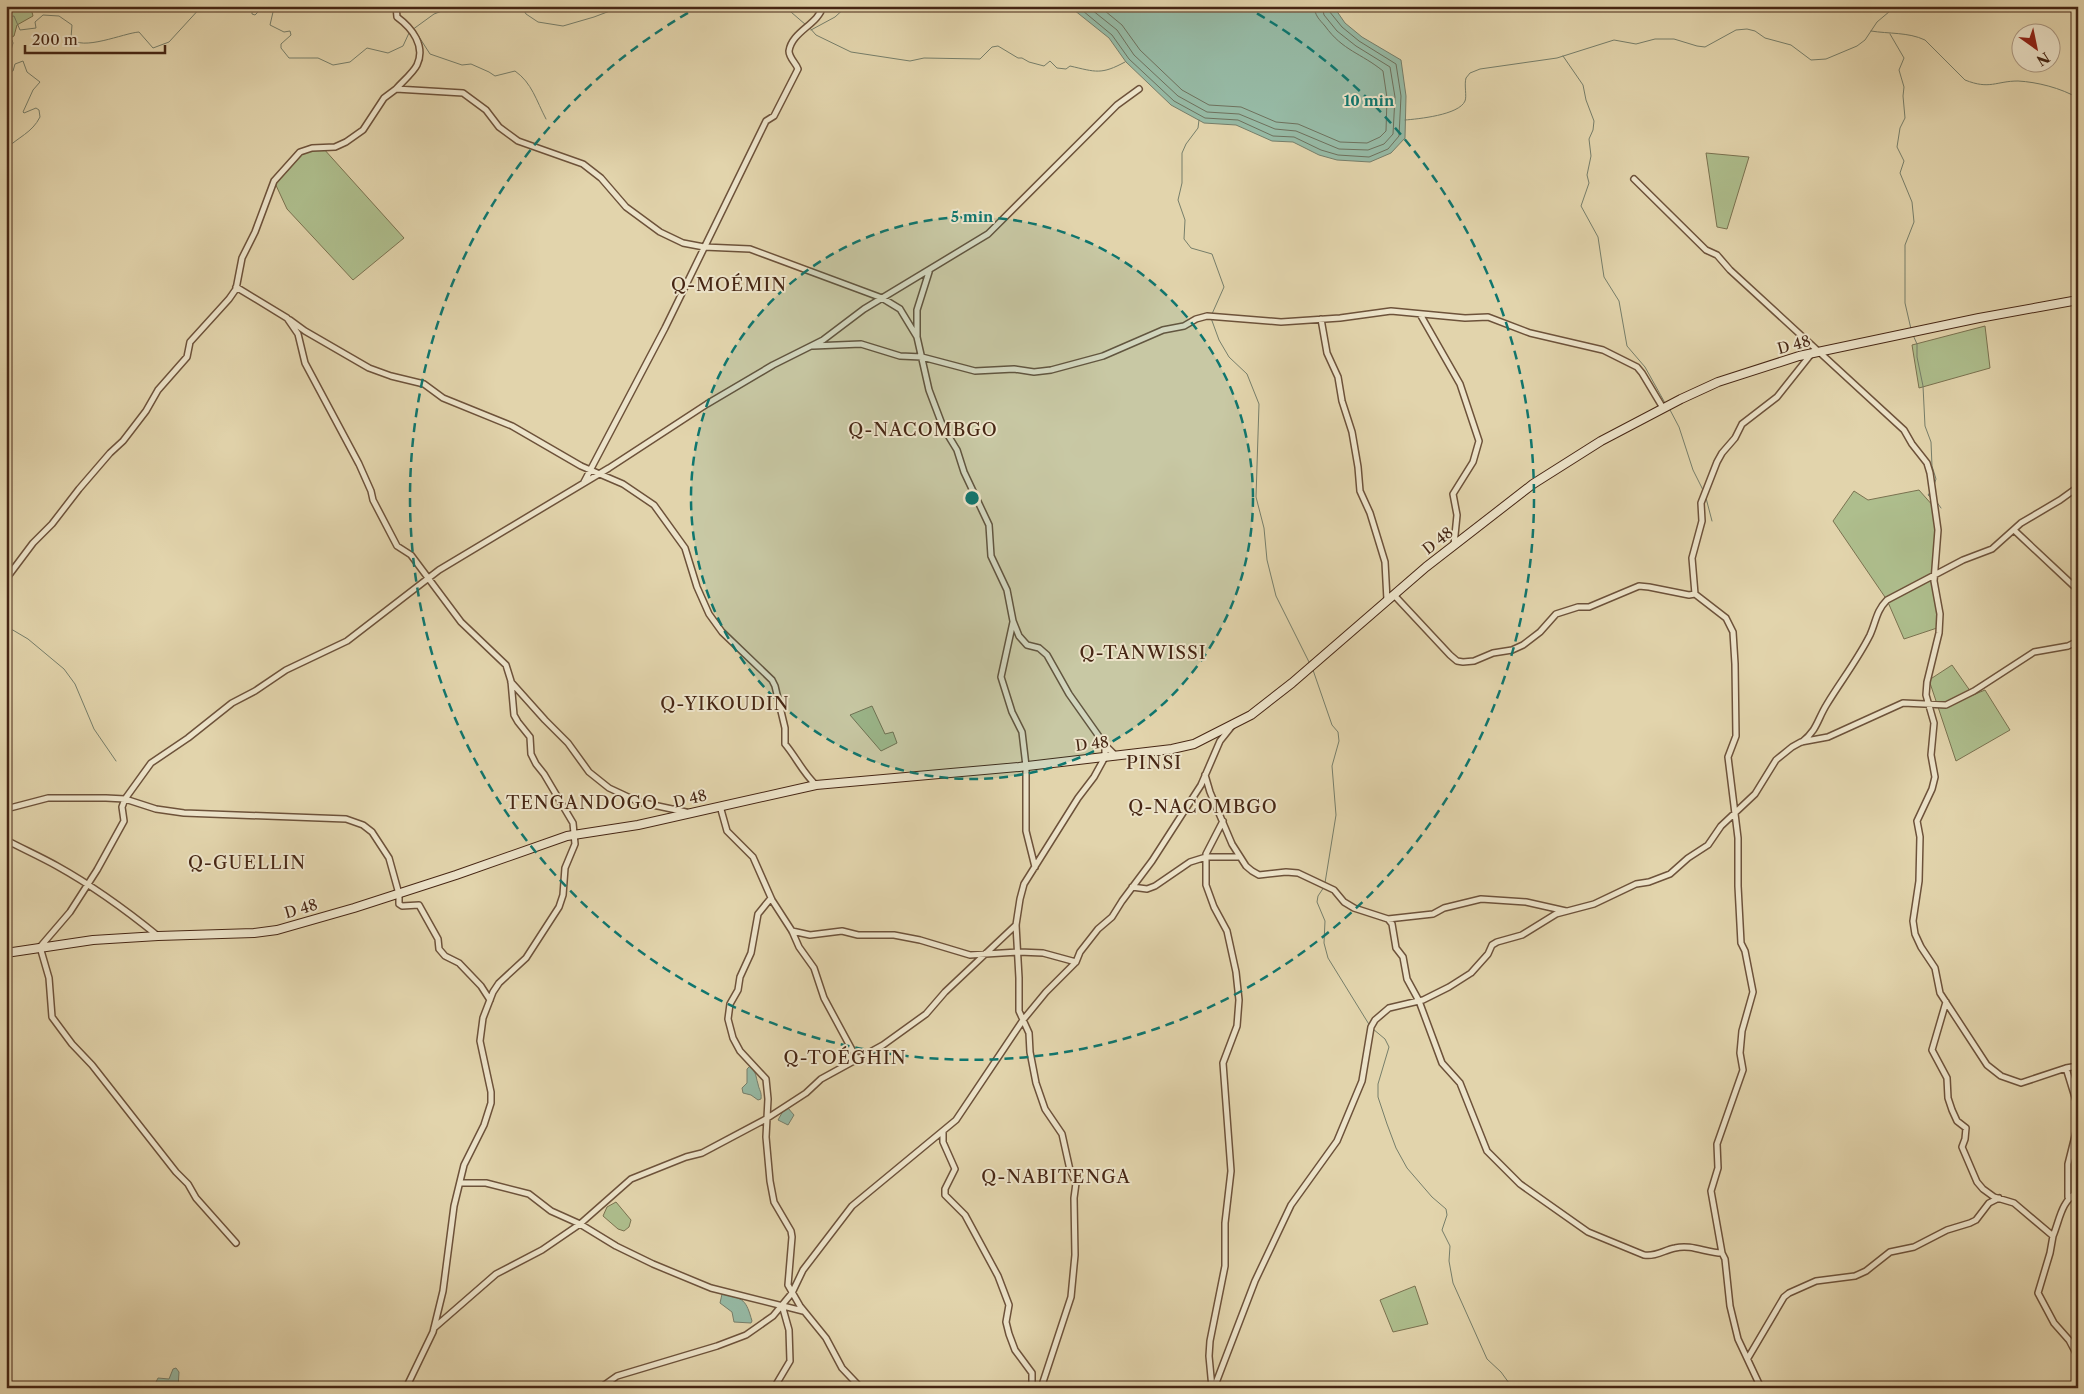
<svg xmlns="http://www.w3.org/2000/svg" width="2084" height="1394" viewBox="0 0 2084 1394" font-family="'Libre Caslon Text',serif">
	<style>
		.green { fill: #aebe8d; stroke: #7a7250 }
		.water { fill: #96b9a4; stroke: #767e6a }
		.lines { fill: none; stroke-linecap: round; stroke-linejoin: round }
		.shore { stroke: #6e705c; stroke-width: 1 }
		.stream { stroke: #767e6a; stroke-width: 1 }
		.street-casing { stroke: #6d523a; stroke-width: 8 }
		.secondary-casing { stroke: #462614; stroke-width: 10 }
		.street { stroke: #ece3c9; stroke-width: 5 }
		.secondary { stroke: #ece3c9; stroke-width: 8 }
		.ring { fill: none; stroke: #0f766e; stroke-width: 2.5; stroke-dasharray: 9 6 }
		.labels { text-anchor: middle; stroke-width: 4; stroke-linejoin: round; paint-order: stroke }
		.street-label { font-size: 15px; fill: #462614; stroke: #ece3c9 }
		.quarter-label { font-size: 18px; letter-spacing: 1px; fill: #462614; stroke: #ece3c9 }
		.centre { fill: #0f766e; stroke: #ece3c9; stroke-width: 2.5 }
		.ring-label { font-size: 15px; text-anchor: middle; font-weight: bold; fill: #0f766e; stroke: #ece3c9; stroke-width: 4; stroke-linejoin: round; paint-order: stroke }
	</style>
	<rect width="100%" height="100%" fill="#e2d4ac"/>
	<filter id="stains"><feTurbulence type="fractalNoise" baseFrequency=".004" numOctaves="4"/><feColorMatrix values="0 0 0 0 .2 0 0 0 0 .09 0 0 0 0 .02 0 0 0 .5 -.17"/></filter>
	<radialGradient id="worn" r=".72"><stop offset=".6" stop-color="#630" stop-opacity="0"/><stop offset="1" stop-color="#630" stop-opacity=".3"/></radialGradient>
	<!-- green -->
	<path class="green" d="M13 6H22L32 12 33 16 17 25 14 36 6 40V9Z
		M323 148 404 238 353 280 287 209 274 181 300 152Z
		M1706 153 1749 157 1727 229 1717 227Z
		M1985 326 1990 368 1919 388 1912 345Z
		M1919 490 1934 507 1938 530 1934 581 1940 627 1904 639 1887 600 1833 521 1854 491 1868 500Z
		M1952 665 1973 695 1985 690 2010 730 1956 761 1929 680Z
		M872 706 885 734 893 732 897 743 881 751 850 715Z
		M616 1202 631 1220 629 1227 624 1231 618 1229 603 1216 607 1207Z
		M1415 1286 1428 1324 1393 1332 1380 1300Z"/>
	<!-- water -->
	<path class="water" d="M1069 6H1329L1336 10 1345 23 1362 37 1401 60 1406 96 1405 138 1391 153 1370 162 1337 160 1319 155 1293 142 1272 141 1236 125 1204 123 1171 105 1126 62 1109 38Z
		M750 1066C757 1074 755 1074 758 1084 759 1090 762 1092 761 1099L758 1100 751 1095 743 1093 742 1088 747 1083V1069Z
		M788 1108 794 1115 788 1125 778 1120 783 1111Z
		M722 1294C744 1298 746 1300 752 1321L751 1323 734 1322 732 1312 720 1303Z
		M176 1368 179 1372 178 1388H157L154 1386 158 1378 169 1379 173 1369Z"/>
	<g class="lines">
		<!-- shore -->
		<path class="shore" d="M1077 6 1112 35 1129 59 1174 101 1205 118 1238 120 1273 136 1294 137 1321 150 1338 155 1369 157 1388 149 1399 136 1401 96 1396 64 1359 41 1342 27 1329 11 1328 6
			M1087 6 1117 30 1134 55 1178 96 1207 112 1239 114 1275 129 1296 131 1339 149 1368 150 1384 144 1393 134 1395 97 1390 67 1356 46 1337 31 1324 15 1322 6
			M1099 6 1122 25 1140 50 1182 90 1209 105 1241 107 1276 122 1298 124 1340 142 1367 143 1380 137 1386 131 1387 98 1383 71C1361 53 1343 51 1325 26 1319 19 1315 16 1314 6"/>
		<!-- stream -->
		<path class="stream" d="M252 6V14L255 15 263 7 270 8 273 12 270 25 284 32 290 31 291 35 281 44V48L289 58H318L333 65 350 62 367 48 388 53 403 46 409 33
			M521 6 526 14 538 22 563 26 594 17 623 6
			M784 6 806 25
			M6 17 14 16 20 30 36 28 35 22 43 15 59 16 72 25 71 38C81 52 124 33 139 32L153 48 169 42 202 6
			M809 27 816 35 851 52 910 61 924 58 980 59 992 47 998 46 1018 58H1022L1029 62 1044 66 1050 61 1057 68 1066 69 1070 66C1096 72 1101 75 1125 62
			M414 29 430 54 462 65 471 64 489 72 495 76 515 71C532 83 536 100 546 119
			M412 30 434 14 455 6
			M811 30 835 17 847 6
			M1871 31C1889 34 1908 32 1925 40L1965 80C1990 90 1996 81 2018 81 2037 82 2061 88 2078 98
			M1890 34 1904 58 1899 70 1904 87 1903 96 1905 118 1900 128 1897 147 1904 161 1900 173 1912 202 1914 222 1905 245V303L1911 329
			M6 40 8 38 12 40 13 43 10 54 6 56
			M1563 56 1583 85 1586 100 1594 121 1593 130 1589 139 1591 156 1587 175 1589 183 1581 206 1598 237 1604 277 1619 301 1627 346 1645 367 1665 403
			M6 66 7 72 13 71 15 64 23 61 27 72 40 82 33 90 23 112 24 113 36 108 39 110 40 117C32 133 18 137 6 149
			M1199 120 1198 128 1186 144 1182 153V183L1178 200 1185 220 1184 239 1191 248 1212 254 1224 287 1212 314
			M1405 120C1418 119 1459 115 1465 101 1467 96 1464 85 1466 78L1470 73 1480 69 1557 58 1614 40 1636 44 1655 39H1674L1697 46 1705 47 1736 30 1747 29 1755 31 1765 38 1791 45 1811 60 1826 59 1857 46 1865 40 1877 22 1896 6
			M1211 318 1219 340 1229 357 1247 374 1259 404 1256 497 1264 528 1267 560 1276 596 1310 664
			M1913 335 1917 344V357L1923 386 1925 426 1931 442 1932 466 1936 479 1934 485
			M1669 408 1679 427 1693 470 1704 492
			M1931 491 1928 495 1932 499
			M1706 498 1712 521
			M1936 501 1941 508
			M6 626 28 639 64 669 75 684 94 729 116 761
			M1313 670 1332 725 1338 732 1339 741 1332 766 1336 815 1325 883
			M1324 887 1318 896 1317 902 1325 921 1324 943 1328 958 1370 1026
			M1373 1029 1385 1039 1389 1047 1378 1084V1097L1387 1124 1396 1148 1407 1168 1432 1197 1446 1209 1447 1215 1442 1230 1450 1246 1449 1261 1453 1283 1487 1359 1501 1372 1509 1383 1521 1388"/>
		<defs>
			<path id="street" d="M396 89C402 82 413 73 417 65 426 46 412 28 397 17L396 6
				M1634 179 1706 250 1717 255 1730 270 1904 430 1912 444 1927 463 1930 473 1938 530 1934 581 1940 614 1939 633 1927 682 1926 695 1934 723 1931 755 1935 777 1932 789 1917 821 1920 837 1919 881 1913 921 1915 934 1921 947 1935 968 1940 993 1987 1065 2001 1076 2021 1083 2066 1068
				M236 287 287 318 298 334 305 363 359 464 371 491 373 500 397 546 411 555 461 622 506 665 511 681 514 715 518 722 530 737 531 754 536 764 544 774 573 823 575 844 565 868 563 895 559 907 526 958 499 983 493 992 483 1018 480 1041 491 1092V1103L484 1125 464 1165 454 1206 443 1291 433 1332 406 1388
				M1420 314 1460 384 1479 441 1473 462 1453 494 1457 515 1454 545
				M1321 319 1327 353 1338 377 1342 401 1352 432 1358 467 1360 491 1370 513 1385 562 1387 600
				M290 320 305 331 369 368 391 376 424 384 443 398 512 426 581 466 623 484 654 505 685 548 697 587 709 614 722 632 772 680 775 686 785 728V744C796 757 803 773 816 785
				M917 336V310L929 272
				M813 346 861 344 900 356 922 357 975 371 1014 369 1034 372 1051 370 1103 356 1163 330 1184 326 1196 319 1207 316 1281 322 1340 318 1391 311 1465 318 1488 317 1530 333 1603 350 1637 367 1642 373 1663 408
				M584 482 665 328 766 121 774 116 798 69C796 63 789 58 789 51 792 31 818 25 823 6
				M2014 530 2078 590
				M6 579 33 543 52 524 79 489 110 453 123 441 146 411 158 390 187 357 190 342 229 299 236 289 242 258 255 232 274 181 300 152 312 148 335 147 346 142 363 130 384 98 396 89 463 93 486 110 499 127 518 141 583 164 601 178 626 207 660 232 683 243 704 247 750 249 882 298 900 309 917 337 929 390 943 427 957 450 964 472 989 525 991 556 1007 590 1013 621 1019 636 1027 645 1039 648 1047 655 1069 694 1105 745 1116 756
				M1394 595 1450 655 1457 661 1463 662 1474 661 1493 653 1512 650 1523 645 1540 632 1556 614 1578 607H1589L1639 586 1649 587 1689 595 1695 594
				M1013 622 1001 677 1012 712 1022 732 1026 766V831L1035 867
				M511 682 545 720 568 743 589 772 609 788 639 802 686 812
				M1802 742C1818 729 1817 720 1827 704 1841 681 1858 659 1870 635 1876 622 1876 611 1887 600L1963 560 1992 549 2021 523 2060 500 2078 487
				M1205 775 1210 792 1232 844 1246 866 1252 871 1259 875 1286 872 1298 873 1334 890 1344 902 1354 908 1388 919 1392 924 1396 948 1403 957 1407 979 1419 1001 1442 1063 1460 1083 1487 1151 1520 1184 1588 1232 1644 1255C1656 1257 1664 1250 1675 1248 1692 1244 1706 1253 1722 1253L1725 1259 1730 1306 1738 1339 1761 1388
				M720 806 727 831 753 857 772 900 792 931 799 947 814 968 824 998 858 1061
				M6 809 48 798H106L125 799 156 809 184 813 346 819 363 825 372 832 389 858 399 894V904L402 906 419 905 438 939 439 949 445 956 459 963 481 986 490 1000
				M6 840C23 849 41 857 57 866 93 886 126 910 158 936
				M1132 887 1147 889 1155 886 1190 862 1206 857H1240
				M771 898 758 914 751 953 740 977 738 990 730 1004 728 1019 733 1038 740 1051 766 1079 768 1099 766 1137 770 1181 774 1202 791 1231 792 1237 788 1285 800 1306 826 1338 842 1368 861 1388
				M1388 919 1433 914 1444 908 1481 899 1526 902 1566 911
				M792 931 810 935 842 931 858 935H894L920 940 970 955 1019 952 1043 953 1076 962
				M1946 1002 1932 1050 1947 1078 1948 1098 1952 1110 1957 1121 1966 1128 1965 1139 1962 1147 1977 1182 1983 1189 1994 1197 2014 1203 2053 1236 2050 1253 2038 1293 2054 1323 2069 1340 2078 1357
				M2078 1066 2066 1068 2078 1107
				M943 1132V1142L955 1169 945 1189V1195L965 1215 998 1276 1009 1305 1006 1322 1009 1334 1015 1350 1032 1373V1388
				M460 1183H486L529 1194 551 1211 580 1224 616 1246 653 1264 711 1288 803 1311
				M2068 1197V1164L2078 1124
				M2053 1236C2060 1219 2061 1201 2078 1192
				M236 1243 196 1198 188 1184 176 1172 92 1065 72 1044 52 1017 49 978 40 947 70 912 97 870 124 821 122 807 125 799 151 763 188 738 232 703 255 691 286 670 347 641 439 570 609 468 707 404 773 365 823 340 864 309 988 234 1117 105 1139 89
				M1722 1253 1711 1191 1718 1168 1717 1144 1743 1070 1740 1053 1742 1031 1753 992 1745 951 1741 943 1738 886V838L1728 757 1736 736 1735 664 1733 632 1726 618 1695 594 1692 558 1702 521 1701 503 1717 462 1722 453 1735 438 1742 424 1777 397 1812 353
				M434 1328 496 1274 542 1250 580 1224 631 1179 686 1157 702 1153 766 1119 806 1093 821 1079 883 1045 926 1014 945 992 1016 925
				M1748 1358 1784 1297 1789 1293 1816 1281 1855 1276 1866 1271 1890 1252 1914 1247 1947 1230 1970 1223 1976 1220 1989 1203 1999 1198
				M600 1388 617 1376 717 1346 746 1335 773 1316 792 1293 803 1270 852 1206 956 1120 1023 1020 1046 992 1076 962 1080 952 1098 929 1112 917 1122 901 1152 861 1201 785 1220 741 1232 726
				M774 1388 790 1361 789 1330 782 1305
				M1041 1388 1071 1297 1075 1255 1074 1198 1076 1183 1070 1170 1062 1134 1045 1109 1036 1083 1030 1052 1029 1033 1019 1011V978L1016 925 1020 899 1024 884 1078 798 1094 777 1105 757V745
				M1212 1388 1209 1356 1210 1341 1225 1266V1223L1231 1171 1223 1063 1237 1026 1239 1000 1236 972 1227 931 1214 907 1206 885V854L1223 821
				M1214 1388 1255 1281 1291 1205 1337 1141 1362 1081 1371 1027 1375 1020 1389 1008 1423 1000 1449 987 1471 973 1488 954 1492 945 1497 942 1522 935 1556 914 1594 904 1636 884 1649 882 1670 874 1688 858 1708 845 1721 826 1755 794 1776 760 1792 747 1801 742 1828 737 1903 703 1946 705 1974 691 2034 652 2068 646 2078 641"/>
			<path id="secondary" d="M6 953 93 940 158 936 254 933 277 930 354 908 456 875 567 836 638 825 816 785 1019 767 1172 749 1194 744 1251 715 1292 683 1426 567 1533 484 1601 441 1681 399 1718 382 1799 356 1979 318 2078 300"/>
		</defs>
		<!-- street casing -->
		<use href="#street" class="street-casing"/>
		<!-- secondary casing -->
		<use href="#secondary" class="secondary-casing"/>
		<!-- street -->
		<use href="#street" class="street"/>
		<!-- secondary -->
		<use href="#secondary" class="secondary"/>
	</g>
	<!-- distance rings -->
	<circle cx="972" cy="498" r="281" fill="#0f766e" fill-opacity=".12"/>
	<g class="ring">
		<circle cx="972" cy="498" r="281"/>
		<path d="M1244 6A562 562 0 1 1 700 6"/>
	</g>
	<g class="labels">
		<!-- street labels -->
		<g class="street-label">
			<text transform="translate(1794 345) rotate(-15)" y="5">D 48</text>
			<text transform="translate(1438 541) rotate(-38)" y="5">D 48</text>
			<text transform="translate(1092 744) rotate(-7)" y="5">D 48</text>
			<text transform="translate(690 799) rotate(-13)" y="5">D 48</text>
			<text transform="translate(301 909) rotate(-16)" y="5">D 48</text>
		</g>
		<!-- quarter labels -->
		<g class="quarter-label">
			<text x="729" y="291">Q-MOÉMIN</text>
			<text x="923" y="436">Q-NACOMBGO</text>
			<text x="1143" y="659">Q-TANWISSI</text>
			<text x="725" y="710">Q-YIKOUDIN</text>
			<text x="1154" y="769">PINSI</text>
			<text x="582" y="809">TENGANDOGO</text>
			<text x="1203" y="813">Q-NACOMBGO</text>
			<text x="247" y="869">Q-GUELLIN</text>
			<text x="845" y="1064">Q-TOÉGHIN</text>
			<text x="1056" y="1183">Q-NABITENGA</text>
		</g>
	</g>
	<circle cx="972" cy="498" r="8" class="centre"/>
	<g class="ring-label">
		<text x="1369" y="106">10 min</text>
		<text x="972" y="222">5 min</text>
	</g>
	<!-- margin -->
	<rect width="2084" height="1394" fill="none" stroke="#e2d4ac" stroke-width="25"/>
	<rect x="8" y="8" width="2069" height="1379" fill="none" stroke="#462614" stroke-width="2.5"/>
	<rect x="12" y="12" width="2059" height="1369" fill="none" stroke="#462614"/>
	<!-- north arrow -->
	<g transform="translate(2036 48) rotate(147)"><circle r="24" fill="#ece3c9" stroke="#aa9781"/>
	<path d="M0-4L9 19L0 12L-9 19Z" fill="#8f2418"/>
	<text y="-8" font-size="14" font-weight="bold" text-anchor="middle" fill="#462614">N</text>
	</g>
	<!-- scale -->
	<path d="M25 45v8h140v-8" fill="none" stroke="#462614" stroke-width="2.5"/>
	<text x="32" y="45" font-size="15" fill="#462614" stroke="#ece3c9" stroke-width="4" paint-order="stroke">200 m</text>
	<rect width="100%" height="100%" filter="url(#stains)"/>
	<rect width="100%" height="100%" fill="url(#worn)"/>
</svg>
